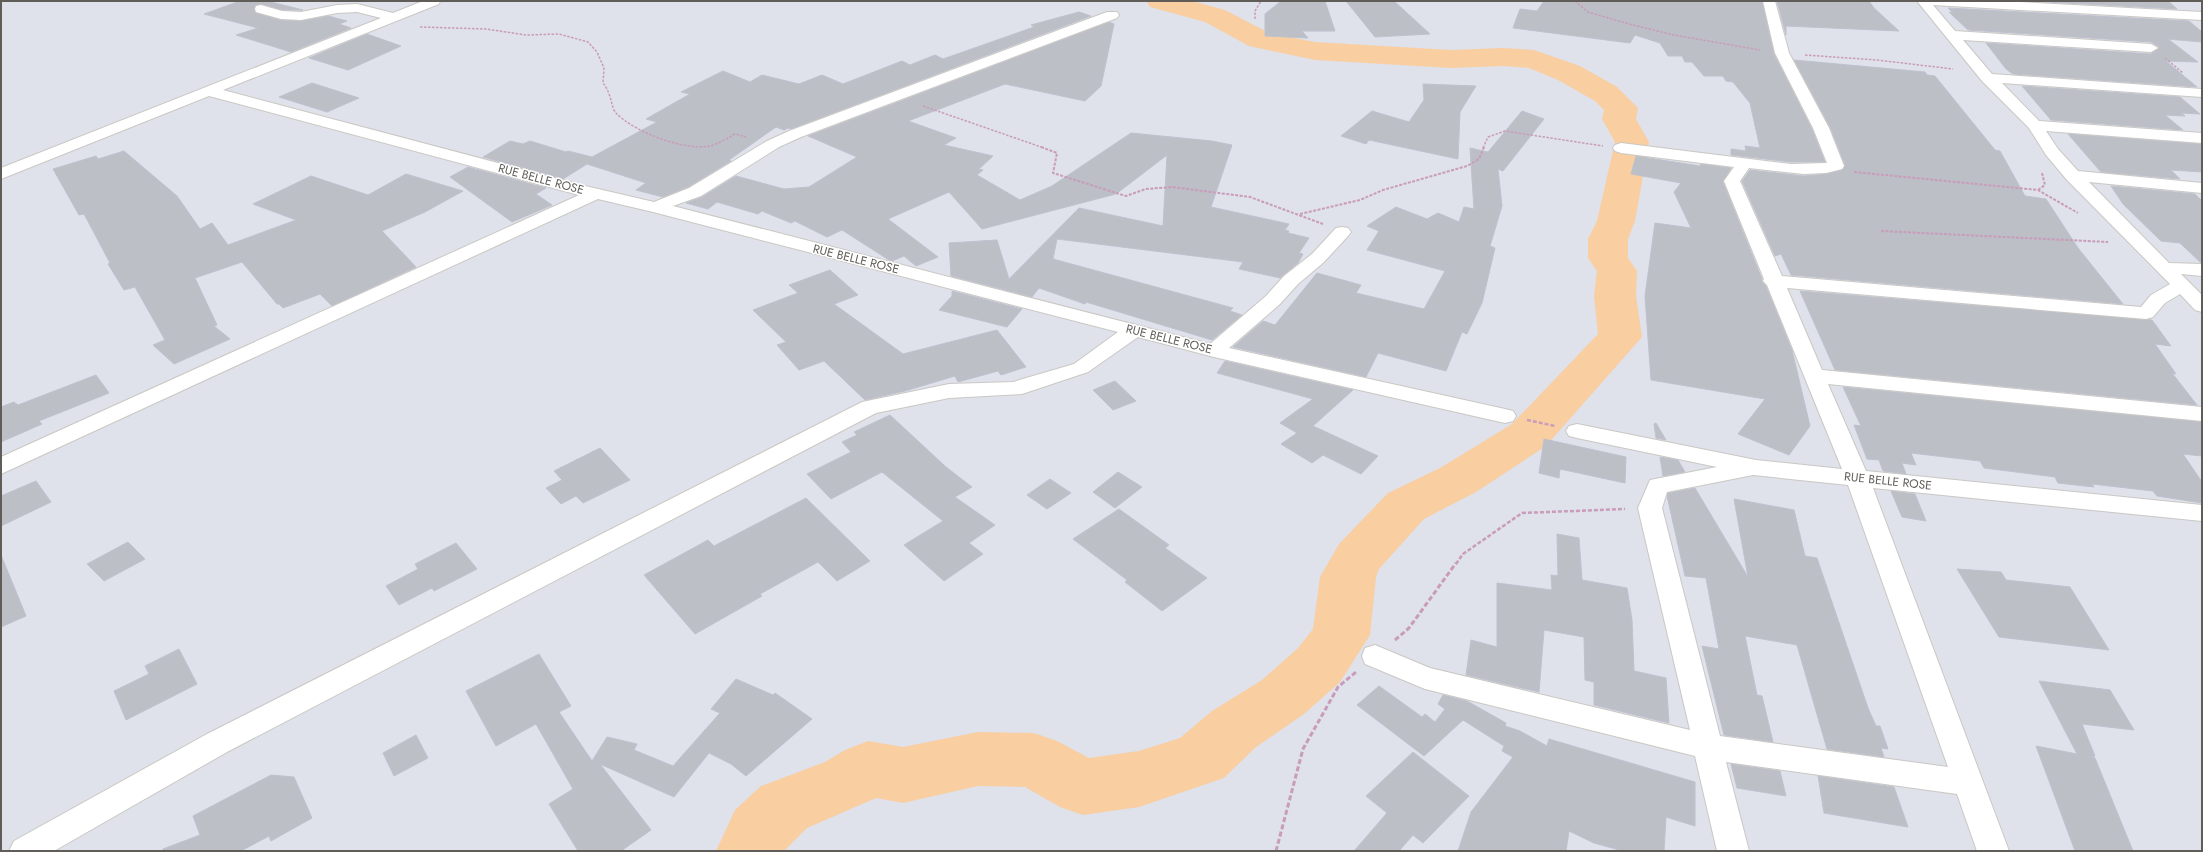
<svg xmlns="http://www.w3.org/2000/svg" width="2203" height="852" viewBox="0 0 2203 852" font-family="Jost,sans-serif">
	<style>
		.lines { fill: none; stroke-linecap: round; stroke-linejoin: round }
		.river { fill: #f9cea1; fill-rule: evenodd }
		.building { fill: #bcbfc5; stroke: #bec2cf }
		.minor-casing { stroke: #cac8c3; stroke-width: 2 }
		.path-far3 { stroke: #c99cba; stroke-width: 1.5; stroke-dasharray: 2.5 1.5; stroke-linecap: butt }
		.path-far2 { stroke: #c99cba; stroke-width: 2; stroke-dasharray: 3 1.5; stroke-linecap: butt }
		.path-far1 { stroke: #c99cba; stroke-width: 2.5; stroke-dasharray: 4 2; stroke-linecap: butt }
		.path { stroke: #c99cba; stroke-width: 3; stroke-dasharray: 5 2.5; stroke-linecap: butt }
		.minor { fill: #fff; fill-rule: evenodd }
		.labels { text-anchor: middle; stroke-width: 3; stroke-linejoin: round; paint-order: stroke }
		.street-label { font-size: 12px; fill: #605d58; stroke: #fff }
	</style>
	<rect width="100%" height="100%" fill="#dfe1eb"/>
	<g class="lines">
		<!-- river -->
		<path class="river" d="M1146 1H1192L1225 10 1269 33 1315 42 1451 50 1503 48 1534 50 1580 66 1617 87 1638 108 1636 119 1649 142 1635 221 1628 239V258L1637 271 1636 296 1642 337 1546 446 1476 492 1424 519 1379 569 1376 577 1370 635 1340 682 1304 714 1256 747 1224 778 1139 807 1083 815 1060 807 1025 787 978 786 903 803 876 798 807 828 784 851H716L735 810 761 786 825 762 845 750 868 741 903 747 978 732 1034 733 1057 741 1089 758 1139 751 1180 738 1212 711 1262 680 1298 648 1313 629 1320 577 1339 544 1388 493 1440 468 1512 424 1598 334 1594 296 1597 271 1588 258V239L1597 221 1615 142 1602 119 1604 110 1595 101 1558 80 1529 68 1503 66 1451 68 1315 60 1249 46 1205 22 1150 7Z"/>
	</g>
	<!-- building -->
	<path class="building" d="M240 1H267L303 10H282L261 4 255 6 256 13 281 20 301 21 328 16 347 21 339 24 351 28 291 52 236 35 258 28 204 14Z
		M1281 1H1325L1335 31H1302L1308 38 1265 36V14Z
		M1346 1H1394L1430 34 1375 37Z
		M1544 1H1762L1774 54 1812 129 1825 162H1791L1731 155V149L1746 151 1745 146 1760 148 1750 103 1733 82 1726 81 1723 76H1704L1692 62H1685L1682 56H1668L1660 43 1635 35 1630 43 1513 28 1520 9 1537 11Z
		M1777 1H1869L1874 8 1899 31 1786 26V35Z
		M2028 1H2168L2177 9Z
		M1948 8 2189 21 2202 32V42L2168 39 2198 62 2166 61 2197 87 2013 74 2006 69 1986 43 2151 54 2159 47 2151 42 1968 30 1949 12 1953 13Z
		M1079 12 1091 16 791 129 788 128 784 130 776 127 729 160 731 161 688 187 663 197 636 190 646 183 587 164 563 179 483 157 510 141 523 144 530 141 566 152 568 151 592 157 657 122 646 119 690 94 681 92 723 71 750 82 762 75 799 84 822 75 843 84 902 61 910 65 935 55 943 59 1034 27 1031 25Z
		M1109 22 1114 24 1101 86 1085 101 1005 84 908 121 956 138 944 145 993 156 979 169 983 170 977 175 1020 200 1052 186 1131 133 1212 141 1232 145 1211 207 1289 224 1285 230 1289 231 1288 233 1309 238 1299 253 1303 254 1298 263 1280 278 1239 269 1243 262 1057 239 1053 259 1233 308 1230 311 1242 315 1212 340 1086 302 1085 304 1039 288 1032 297 951 276 949 243 997 240 1009 279 1079 208 1163 226 1167 155 1116 194 982 229 949 192 888 219 938 257 916 266 904 256 892 261 889 260 842 230 827 237 795 221 791 223 762 211 758 214 717 202 708 209 686 203 702 197 736 176 784 189 809 187 857 157 808 136Z
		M367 34 401 46 348 70 309 58Z
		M1794 60 1925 72 1927 75 1935 76 1995 150 2000 151 2025 196 2046 199 2078 248 2123 304 1791 275 1781 254 1775 256 1742 181 1750 170 1804 176 1826 174 1842 170 1845 165 1830 127Z
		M312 83 359 98 327 112 279 97Z
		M1423 84 1476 86 1460 112 1458 159 1369 140 1366 144 1341 136 1372 111 1409 122 1424 100Z
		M2022 86 2180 97 2200 114 2181 113 2185 116 2165 115 2183 130 2051 120Z
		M1522 111 1544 119 1503 171 1498 169 1502 206 1490 246 1495 248 1482 303 1467 334 1462 332 1446 371 1378 353 1366 377 1233 347 1263 321 1275 325 1317 273 1361 285 1356 293 1424 309 1445 271 1367 250 1379 231 1367 226 1396 207 1427 219 1438 213 1459 222 1464 207 1474 209 1470 148 1488 152Z
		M2068 134 2200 144 2202 146V172L2171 170 2180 179 2101 172Z
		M124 151 177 196 200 229 212 223 228 245 296 220 253 204 311 176 368 195 406 174 463 191 425 212 382 231 416 267 332 306 320 294 283 308 279 304H277L242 262 195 278 217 325 214 326 230 339 174 364 153 345 165 340 135 287 124 290 108 264 110 263 84 214 79 215 53 169 96 156 98 159Z
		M1636 156 1700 166 1701 164 1731 168 1723 182 1762 279V281L1766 286 1792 350 1810 426 1789 455 1738 434 1765 399 1651 380 1645 296 1655 223 1691 228 1674 192 1681 183 1631 174Z
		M468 167 546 188 536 194 552 205 512 222 450 177Z
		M2111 186 2195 194 2202 201V262H2200L2180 243 2161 241 2123 204Z
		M830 270 858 295 834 304 903 354 997 330 1026 367 1001 375 998 371 958 382 955 376 905 391 865 400 824 361 799 370 777 345 786 342 753 310 798 293 789 285Z
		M952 291 1022 309 1007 327 939 310 952 296Z
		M1800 291 2152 320 2171 346 2155 344 2176 374 2172 373 2197 405 1835 370Z
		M1225 361 1353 390 1313 426 1378 456 1361 474 1323 455 1312 463 1281 444 1297 433 1280 423 1313 399 1217 373Z
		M96 375 109 393 39 421 42 424 1 442V407L14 402 18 405Z
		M1115 381 1136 401 1113 410 1093 390Z
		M1843 387 2202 422V456L2183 454 2202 482V503L2157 496 2153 491 2092 484 2094 487 2058 483 2055 477 1984 468 1980 461 1911 453 1916 465 1902 463 1906 474 1883 471 1879 460 1867 459 1854 425 1861 426Z
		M890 415 946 467 972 487 955 497 995 525 969 543 983 554 944 581 904 545 943 521 882 472 831 499 807 474 851 452 842 442 857 435 854 432Z
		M1656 423 1666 440 1656 438 1654 424Z
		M1544 439 1626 457 1625 483 1560 469 1559 478 1539 473Z
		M600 448 630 480 583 503 576 496 561 504 546 488 562 480 554 471Z
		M1660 457 1678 460 1685 472 1663 476Z
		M1118 472 1142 487 1115 508 1093 492Z
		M1050 479 1071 493 1047 509 1027 495Z
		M36 481 51 502 1 526V496Z
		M1695 488 1748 577 1734 499 1794 510 1805 556 1817 558 1868 708 1876 726H1880L1888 749 1881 748 1884 757 1827 749 1797 645 1745 636 1757 695 1762 696 1773 742 1724 735 1702 646 1719 649 1706 578 1685 576 1667 496 1668 493Z
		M1891 491 1915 494 1926 521 1902 517Z
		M806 498 870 561 837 581 818 562 760 594 762 596 695 634 644 575 708 540 714 546Z
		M1119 509 1169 545 1165 548 1207 578 1162 611 1125 582 1127 580 1073 539Z
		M1557 534 1579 538 1582 580 1627 588 1632 620 1634 671 1666 678 1669 723 1594 705V682L1585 680 1584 637 1544 630 1539 692 1466 675 1471 640 1497 647V583L1552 590 1551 575 1558 576Z
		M128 542 145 559 104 581 87 564Z
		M456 543 477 569 434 591 432 588 399 605 386 586 418 569 415 564Z
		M1 555 26 616 1 627Z
		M1957 569 2001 572 2006 580 2070 587 2109 650 1999 637Z
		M179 649 197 684 126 720 114 691 149 674 145 666Z
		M539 654 571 706 559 712 592 761 607 737 637 744 634 750 673 766 720 713 711 709 736 679 773 695 775 693 812 719 746 776 731 764 709 753 674 797 600 764 651 830 621 851H578L549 804 573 789 536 724 496 746 466 691Z
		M2039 681 2110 690 2134 730 2082 724 2095 756 2092 757 2095 758 2133 851H2075L2036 746 2077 754Z
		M1379 686 1422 717 1425 714 1435 722 1445 709 1438 704 1443 695 1467 701 1506 723 1505 726 1520 731 1547 746 1549 739 1695 782V826L1666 817 1664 851H1623L1594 843 1569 831 1566 851H1458L1471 812 1513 757 1502 751 1504 746 1463 720 1424 756 1357 705Z
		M416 735 428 758 394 776 383 753Z
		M1413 752 1469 796 1423 843 1413 835 1399 851H1354L1387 813 1366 796Z
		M1731 764 1780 771 1786 796 1737 788Z
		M271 775 294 777 312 818 271 841 269 836 241 851H163V849L200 835 193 816Z
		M1818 776 1894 787 1908 827 1824 813Z"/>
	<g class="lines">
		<defs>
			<path id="minor" d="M423 1H440L439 4 223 90 581 185 654 202 689 188 767 141 789 131 1107 12H1117L1119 15 1117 18 801 137 779 147 701 196 673 206 1210 344 1266 296 1284 276 1312 254 1336 228 1342 227 1348 228 1351 232 1348 236 1324 262 1298 284 1280 304 1229 348 1505 409 1513 411 1516 416 1513 421 1505 423 1214 357 1138 337 1088 372 1022 394 949 398 876 413 227 752 54 851H9L14 841 207 734 862 402 949 384 1013 382 1074 364 1118 332 653 212 598 199 1 474V457L579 195 209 96 1 179V168L381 18 357 12 337 13 301 20 281 19 256 12 255 9 256 6 261 5 282 11 301 12 337 5 357 4 393 13Z
				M1763 1H1775L1789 53 1829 128 1844 166 1842 169 1826 173 1804 174 1749 168 1740 181 1782 276 2141 307 2151 295 2170 284 2067 180 2046 155 2029 128 1982 81 1917 1H2001L2202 12V20L1933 5 1955 31 2151 44 2158 48 2151 52 1963 40 1992 74 2202 89V97L2002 83 2039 121 2202 133V143L2046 131 2058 149 2078 171 2202 183V193L2089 182 2169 263 2202 264V276L2181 274 2202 295V312L2195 310 2180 294 2165 303 2153 317 2146 319 1787 288 1822 370 2202 407V421L1828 384 1866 471 2202 505V521L1873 488 2009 851H1977L1957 794 1726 762 1749 851H1717L1695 756 1425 689 1365 664 1362 656 1365 648 1375 645 1430 668 1690 730 1638 508 1650 480 1717 467 1577 438 1569 436 1566 431 1569 426 1577 424 1756 460 1842 469 1767 285 1763 281 1764 279 1724 181 1734 167 1621 153 1615 151 1613 148 1615 145 1621 143 1791 164 1827 163 1813 128 1775 53ZM1753 475 1848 485 1948 767 1720 736 1662 508 1667 492Z"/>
		</defs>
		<!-- minor casing -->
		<use href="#minor" class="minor-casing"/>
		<!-- path-far3 -->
		<path class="path-far3" d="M1575 1 1588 12 1633 25 1674 35 1760 50
			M1255 19V11L1261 1
			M420 27 486 29 526 35 559 34 588 42 597 52 604 68 603 83C612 94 611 108 616 113 634 132 684 151 710 146 718 144 728 138 735 134L746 137
			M1805 55 1877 60 1953 69
			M2165 58 2183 73
			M923 106 1044 148
			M1483 148 1488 137 1505 131 1603 146"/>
		<!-- path-far2 -->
		<path class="path-far2" d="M1041 147 1057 153 1053 173 1126 196 1146 189 1172 187 1250 197 1323 224
			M1854 172 2038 190 2078 213
			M2038 190 2045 185 2042 173
			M1300 214 1360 200 1383 190 1467 166 1479 159 1484 147
			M1881 231 2108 242"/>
		<!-- path-far1 -->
		<path class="path-far1" d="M1527 420 1555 426
			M1456 564 1463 554 1522 513 1625 509"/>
		<!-- path -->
		<path class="path" d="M1395 640 1409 628 1456 563
			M1276 851 1303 749 1338 687 1356 672"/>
		<!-- minor -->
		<use href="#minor" class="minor"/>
	</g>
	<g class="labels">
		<!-- street labels -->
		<g class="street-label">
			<text transform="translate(541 179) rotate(15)" y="4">RUE BELLE ROSE</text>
			<text transform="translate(856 259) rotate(14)" y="4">RUE BELLE ROSE</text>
			<text transform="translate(1169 339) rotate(14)" y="4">RUE BELLE ROSE</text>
			<text transform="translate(1888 481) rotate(6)" y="4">RUE BELLE ROSE</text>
		</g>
	</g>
	<!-- border -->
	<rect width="2203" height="852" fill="none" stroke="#605d58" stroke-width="4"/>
</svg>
